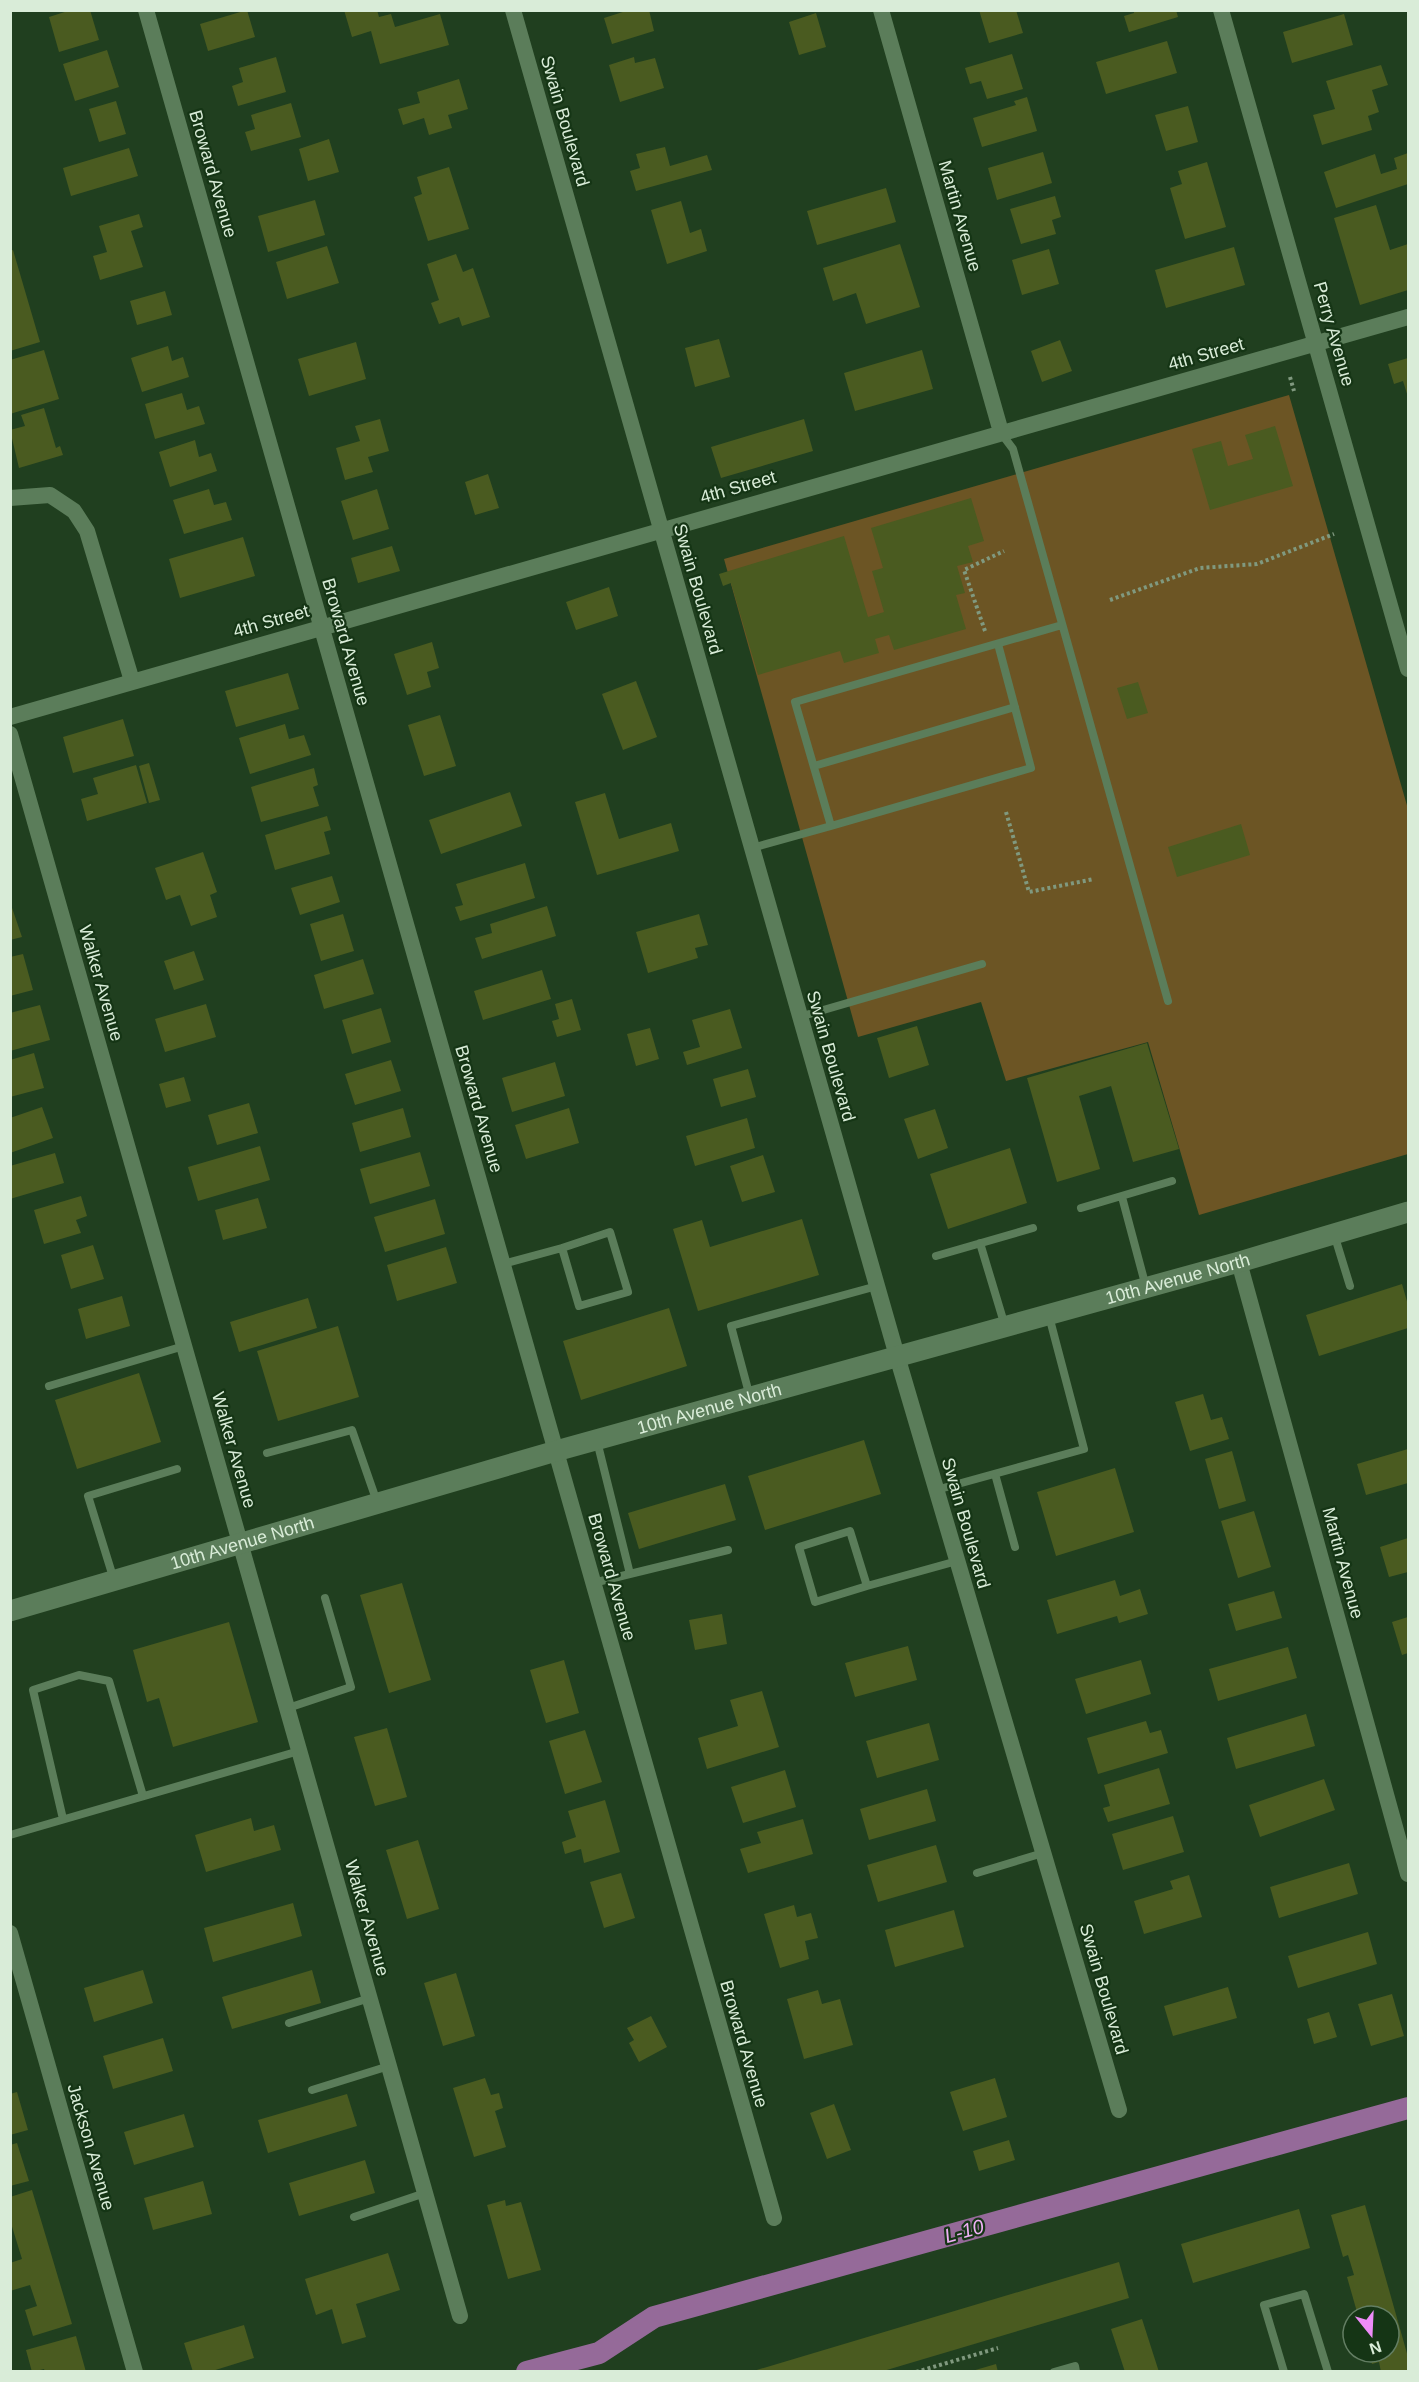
<svg xmlns="http://www.w3.org/2000/svg" width="1419" height="2382" viewBox="0 0 1419 2382" font-family="Arial,sans-serif">
	<style>
		.green { fill: #6c5524 }
		.lines { fill: none; stroke-linecap: round; stroke-linejoin: round }
		.canal { stroke: #956a99; stroke-width: 22 }
		.building { fill: #4a5b20 }
		.path { stroke: #80997f; stroke-width: 4; stroke-dasharray: 3 3; stroke-linecap: butt }
		.service { stroke: #5b7d5a; stroke-width: 8 }
		.minor { stroke: #5b7d5a; stroke-width: 16 }
		.tertiary { stroke: #5b7d5a; stroke-width: 21 }
		.labels { text-anchor: middle; stroke-width: 4.5; stroke-linejoin: round; paint-order: stroke }
		.street-label { font-size: 18px; fill: #d9ecd8; stroke: #153515 }
		.water-label { font-size: 20px; font-style: italic; fill: #efb0f5; stroke: #153515 }
	</style>
	<rect width="100%" height="100%" fill="#203f1f"/>
	<!-- green -->
	<path class="green" d="M1289 395 1408 809V1154L1199 1215 1148 1042 1006 1081 981 1002 858 1037 724 559Z"/>
	<g class="lines">
		<!-- canal -->
		<path class="canal" d="M527 2372 599 2353 654 2317 1408 2108"/>
	</g>
	<!-- building -->
	<path class="building" d="M71 10H90L99 40 59 52 49 17Z
		M247 10 255 37 208 51 200 24Z
		M344 10H377L379 17 391 14 395 27 440 14 449 45 380 64 371 31 352 37Z
		M629 10H649L654 31 612 44 604 18Z
		M979 10H1016L1023 33 989 43Z
		M1134 10H1176L1178 17 1129 32 1124 16 1134 13Z
		M816 13 826 47 799 55 789 22Z
		M1344 14 1353 45 1292 63 1283 32Z
		M1167 41 1177 73 1106 94 1096 62Z
		M107 50 119 87 75 101 63 64Z
		M1012 54 1023 89 987 99 981 81 970 84 965 68Z
		M276 57 286 92 238 106 232 86 243 82 239 68Z
		M634 57 635 63 655 58 664 88 620 102 609 65Z
		M1381 65 1388 85 1372 90 1379 112 1368 116 1372 130 1322 145 1313 115 1335 109 1326 81Z
		M459 79 468 109 448 115 452 128 429 135 424 118 403 125 398 109 420 103 417 92Z
		M1027 97 1037 131 982 147 973 118 1016 105 1014 101Z
		M116 101 126 134 99 142 89 109Z
		M291 103 301 137 251 151 245 132 255 129 251 115Z
		M1188 106 1198 142 1166 151 1155 115Z
		M329 139 339 172 308 181 299 149Z
		M665 147 670 166 707 155 712 170 636 191 630 171 640 168 636 154Z
		M129 148 138 176 71 196 63 168Z
		M1043 152 1052 183 997 200 988 168Z
		M1408 153V184L1336 208 1324 172 1375 154 1381 174 1397 169 1394 158Z
		M1207 162 1226 227 1185 239 1170 188 1182 184 1178 171Z
		M449 167 469 229 428 241 414 197 422 194 417 177Z
		M886 188 896 222 817 245 807 211Z
		M1055 196 1061 217 1052 220 1056 234 1021 244 1010 209Z
		M315 200 325 235 268 252 258 216Z
		M681 201 690 233 701 229 707 251 667 264 651 210Z
		M1376 205 1390 250 1408 244V290L1360 305 1334 218Z
		M139 214 143 227 131 231 143 267 100 280 93 256 107 252 99 226Z
		M900 244 920 307 866 324 856 293 833 301 823 268Z
		M327 246 339 283 287 299 276 262Z
		M1234 247 1245 285 1166 308 1155 270Z
		M1049 249 1059 284 1022 295 1012 260Z
		M13 250 40 342 10 351V251Z
		M456 254 463 272 473 268 490 317 462 326 459 317 439 324 431 303 439 300 427 264Z
		M165 291 172 315 137 325 130 301Z
		M719 339 730 377 695 387 685 348Z
		M1060 340 1072 371 1042 382 1031 351Z
		M356 342 366 379 309 396 298 359Z
		M168 346 172 361 183 357 189 377 142 392 131 358Z
		M44 350 59 399 10 414V360Z
		M922 350 933 389 855 411 844 373Z
		M1408 358V397L1403 381 1394 384 1388 364Z
		M182 393 187 410 199 406 205 424 155 439 145 404Z
		M44 408 56 448 60 446 63 455 19 468 10 430 25 426 21 415Z
		M380 419 389 451 368 457 373 472 345 480 336 448 360 441 355 426Z
		M804 419 813 451 721 478 711 447Z
		M1275 426 1293 486 1210 510 1192 449 1221 441 1228 466 1253 459 1245 435Z
		M195 440 199 457 211 453 217 471 170 487 159 452Z
		M488 474 499 508 475 515 465 482Z
		M209 489 214 505 226 502 232 520 184 534 173 500Z
		M377 489 389 529 353 540 341 501Z
		M971 498 984 541 968 546 973 562 957 566 965 593 956 595 966 629 894 650 889 635 875 639 879 653 844 663 840 651 758 675 731 583 723 586 719 574 844 536 868 617 884 612 872 571 883 568 871 528Z
		M243 537 255 576 180 598 169 559Z
		M392 546 400 571 358 583 351 558Z
		M609 587 618 616 576 630 566 602Z
		M432 642 439 668 427 672 431 687 407 695 394 654Z
		M288 673 299 709 236 727 225 691Z
		M636 681 657 737 623 750 602 694Z
		M1138 682 1148 713 1127 719 1117 688Z
		M440 715 456 766 424 776 408 725Z
		M123 719 134 756 73 773 63 737Z
		M285 724 289 739 304 735 311 755 250 774 239 738Z
		M149 763 160 800 149 803 139 766Z
		M136 765 147 803 87 821 81 799 98 794 93 778Z
		M314 768 318 785 313 787 319 806 261 822 251 787Z
		M510 792 522 826 441 854 429 820Z
		M605 793 619 839 671 823 679 851 597 875 575 802Z
		M327 816 331 830 324 832 330 854 275 870 265 835Z
		M1241 824 1250 855 1177 877 1168 847Z
		M203 852 217 892 210 895 217 917 191 926 180 895 166 900 155 868Z
		M525 863 535 898 460 921 455 907 463 905 456 884Z
		M332 876 340 902 300 915 291 888Z
		M10 902 22 937 10 940Z
		M547 906 556 936 482 959 475 938 492 933 490 924Z
		M343 914 354 951 321 961 310 924Z
		M699 914 708 945 695 948 698 958 648 973 636 932Z
		M194 951 204 980 174 990 164 961Z
		M23 954 33 990 10 996V957Z
		M363 959 374 994 324 1009 314 975Z
		M542 970 551 999 483 1020 474 991Z
		M572 999 581 1030 557 1037 552 1021 559 1019 555 1004Z
		M206 1004 216 1037 165 1052 155 1019Z
		M40 1005 50 1040 10 1051V1013Z
		M381 1008 391 1042 352 1054 342 1020Z
		M730 1009 742 1048 687 1065 683 1052 700 1047 692 1020Z
		M917 1026 929 1065 889 1078 877 1038Z
		M650 1028 659 1059 636 1066 627 1034Z
		M1147 1043 1179 1149 1133 1162 1111 1086 1079 1096 1100 1169 1057 1182 1027 1078Z
		M34 1053 44 1088 10 1097V1060Z
		M391 1060 401 1091 355 1105 345 1074Z
		M555 1062 565 1096 512 1112 502 1078Z
		M748 1069 756 1097 721 1107 713 1079Z
		M184 1077 191 1101 166 1108 159 1084Z
		M249 1103 258 1133 217 1145 208 1115Z
		M42 1107 53 1138 10 1153V1118Z
		M403 1108 411 1137 360 1152 352 1123Z
		M569 1108 579 1143 526 1159 515 1125Z
		M935 1109 948 1148 918 1159 904 1119Z
		M747 1118 755 1148 695 1166 686 1136Z
		M260 1146 270 1180 198 1201 188 1167Z
		M1010 1148 1027 1203 948 1229 930 1174Z
		M420 1152 430 1186 370 1204 360 1169Z
		M55 1153 64 1183 10 1199V1166Z
		M763 1155 775 1192 742 1202 730 1166Z
		M81 1196 87 1216 76 1220 81 1233 44 1244 34 1210Z
		M258 1198 267 1228 223 1240 215 1210Z
		M435 1199 445 1234 385 1252 374 1217Z
		M802 1219 819 1275 698 1311 673 1229 702 1220 710 1247Z
		M93 1245 104 1279 71 1289 61 1255Z
		M446 1247 457 1283 397 1301 387 1265Z
		M1402 1284 1408 1305V1328L1319 1356 1306 1315Z
		M122 1296 130 1326 86 1339 78 1309Z
		M308 1298 317 1328 239 1352 230 1322Z
		M669 1308 687 1366 581 1400 563 1341Z
		M338 1326 359 1397 278 1421 257 1351Z
		M139 1373 161 1442 77 1469 55 1400Z
		M1203 1394 1211 1420 1222 1417 1229 1439 1190 1451 1175 1402Z
		M864 1440 881 1494 765 1530 748 1476Z
		M1408 1449V1483L1366 1495 1357 1464Z
		M1232 1451 1246 1501 1219 1509 1205 1459Z
		M1115 1468 1134 1532 1056 1556 1037 1492Z
		M725 1484 736 1520 639 1549 628 1513Z
		M1254 1511 1271 1567 1238 1578 1221 1521Z
		M1408 1538V1572L1389 1577 1380 1547Z
		M1115 1580 1120 1596 1140 1589 1148 1614 1119 1623 1117 1616 1057 1634 1047 1600Z
		M402 1583 431 1680 389 1693 360 1595Z
		M1274 1591 1282 1618 1236 1631 1228 1604Z
		M722 1614 727 1644 695 1650 689 1620Z
		M1408 1617V1653L1402 1655 1392 1622Z
		M229 1622 258 1722 173 1747 159 1698 147 1702 133 1650Z
		M908 1646 917 1680 855 1697 845 1663Z
		M1288 1647 1297 1678 1218 1701 1209 1669Z
		M564 1660 579 1713 546 1723 530 1670Z
		M1141 1660 1151 1694 1086 1714 1075 1679Z
		M762 1691 779 1747 707 1769 698 1738 738 1726 730 1700Z
		M1306 1714 1315 1746 1236 1769 1227 1738Z
		M1146 1721 1150 1733 1161 1730 1168 1753 1098 1774 1087 1738Z
		M929 1723 939 1760 877 1778 866 1741Z
		M387 1728 407 1797 375 1806 354 1737Z
		M585 1730 602 1782 565 1794 549 1741Z
		M1159 1768 1170 1804 1108 1822 1103 1808 1110 1806 1104 1785Z
		M785 1770 796 1807 743 1823 731 1787Z
		M1324 1779 1335 1810 1260 1837 1249 1805Z
		M927 1789 936 1821 869 1840 860 1809Z
		M605 1800 620 1852 584 1863 581 1849 565 1854 562 1842 576 1837 568 1811Z
		M1173 1816 1184 1852 1123 1870 1112 1834Z
		M251 1818 254 1831 274 1825 281 1850 206 1872 195 1835Z
		M803 1819 813 1854 748 1873 740 1849 761 1843 757 1832Z
		M418 1840 439 1909 407 1919 386 1850Z
		M936 1845 947 1882 878 1902 867 1865Z
		M1349 1863 1358 1894 1279 1918 1270 1887Z
		M621 1873 635 1918 604 1928 590 1882Z
		M1189 1875 1202 1917 1144 1934 1134 1901 1173 1889 1170 1881Z
		M293 1903 302 1936 213 1962 204 1928Z
		M794 1905 797 1917 811 1913 818 1938 805 1941 809 1959 780 1968 764 1914Z
		M954 1910 964 1947 895 1967 885 1930Z
		M1368 1932 1377 1964 1298 1988 1288 1956Z
		M143 1970 153 2003 94 2022 84 1988Z
		M312 1970 321 2003 232 2029 222 1997Z
		M456 1973 475 2036 443 2046 424 1983Z
		M1228 1987 1237 2018 1173 2036 1164 2006Z
		M818 1990 822 2004 840 1999 853 2045 804 2059 787 1999Z
		M1392 1994 1404 2036 1371 2046 1358 2004Z
		M1329 2012 1337 2037 1314 2044 1307 2019Z
		M651 2016 667 2047 639 2062 629 2043 634 2040 627 2028Z
		M163 2038 173 2071 113 2089 103 2056Z
		M485 2078 491 2095 499 2093 503 2108 495 2111 506 2147 474 2157 453 2088Z
		M995 2078 1007 2117 963 2131 950 2092Z
		M17 2092 28 2130 10 2135V2094Z
		M347 2094 357 2126 268 2153 258 2120Z
		M834 2104 851 2150 827 2159 810 2113Z
		M184 2114 194 2147 134 2165 124 2132Z
		M1009 2140 1015 2160 979 2171 973 2151Z
		M17 2143 29 2181 10 2186V2145Z
		M365 2160 375 2193 299 2216 289 2183Z
		M203 2181 212 2214 153 2230 144 2198Z
		M32 2190 72 2324 33 2336 25 2310 37 2306 30 2285 10 2291V2263L22 2259 10 2220V2197Z
		M505 2200 506 2206 521 2202 541 2270 508 2279 487 2205Z
		M1365 2205 1408 2357V2372H1381L1379 2362 1372 2364 1368 2352H1389V2316H1365L1364 2311 1357 2312 1347 2277 1354 2275 1348 2255 1343 2257 1331 2215Z
		M1299 2209 1310 2248 1193 2283 1181 2244Z
		M388 2253 400 2290 356 2304 366 2337 342 2344 332 2309 316 2315 305 2279Z
		M1119 2262 1129 2298 880 2372H750Z
		M1142 2319 1159 2372H1125L1111 2329Z
		M244 2325 254 2358 209 2372H193L184 2343Z
		M76 2336 86 2372H45L44 2369 32 2372 26 2350Z
		M996 2364 998 2372H972V2371Z"/>
	<g class="lines">
		<!-- path -->
		<path class="path" d="M1290 377 1294 391
			M1110 600 1200 568 1257 564 1334 534
			M985 631 964 570 1004 551
			M1006 812 1029 892 1094 879
			M916 2372 998 2348"/>
		<!-- service -->
		<path class="service" d="M1001 433 1013 449 1168 1001
			M814 766 1015 707
			M831 826 1031 768 998 644
			M752 848 831 826 795 702 1062 625
			M799 1017 982 964
			M1122 1197 1146 1287
			M1081 1208 1172 1181
			M1334 1234 1350 1286
			M980 1243 1005 1326
			M936 1256 1033 1228
			M503 1264 562 1248 579 1306 628 1292 610 1232 562 1248
			M49 1386 184 1346
			M750 1397 731 1326 877 1286
			M597 1441 630 1574
			M267 1453 352 1430 377 1502
			M995 1474 1015 1547
			M936 1490 1084 1449 1049 1316
			M114 1580 88 1496 177 1469
			M593 1583 728 1550
			M867 1586 815 1602 799 1547 850 1531 867 1586 957 1561
			M288 1708 351 1687 325 1598
			M63 1819 33 1690 79 1675 109 1681 143 1796
			M10 1835 299 1751
			M977 1873 1043 1853
			M289 2023 370 1998
			M312 2090 389 2066
			M354 2217 425 2193
			M1054 2372 1075 2366 1076 2372
			M1284 2372 1264 2305 1304 2294 1328 2372"/>
		<!-- minor -->
		<path class="minor" d="M146 10 774 2218
			M513 10 897 1356 1119 2110
			M881 10 1001 432
			M1221 10 1408 669
			M10 498 50 495 74 511 87 531 132 681
			M10 717 1408 317
			M10 734 460 2316
			M1239 1262 1408 1874
			M10 1933 135 2372"/>
		<!-- tertiary -->
		<path class="tertiary" id="s1" d="M10 1611 556 1451 1239 1262 1408 1212"/>
	</g>
	<g class="labels">
		<!-- street labels -->
		<g class="street-label">
			<text transform="translate(565 121) rotate(74)" y="6">Swain Boulevard</text>
			<text transform="translate(213 174) rotate(74)" y="6">Broward Avenue</text>
			<text transform="translate(960 216) rotate(74)" y="6">Martin Avenue</text>
			<text transform="translate(1334 334) rotate(74)" y="6">Perry Avenue</text>
			<text transform="translate(1206 354) rotate(-16)" y="6">4th Street</text>
			<text transform="translate(738 487) rotate(-16)" y="6">4th Street</text>
			<text transform="translate(698 589) rotate(74)" y="6">Swain Boulevard</text>
			<text transform="translate(271 621) rotate(-16)" y="6">4th Street</text>
			<text transform="translate(346 642) rotate(74)" y="6">Broward Avenue</text>
			<text transform="translate(101 983) rotate(74)" y="6">Walker Avenue</text>
			<text transform="translate(831 1056) rotate(74)" y="6">Swain Boulevard</text>
			<text transform="translate(479 1109) rotate(74)" y="6">Broward Avenue</text>
			<text dy="6" stroke="none"><textPath href="#s1" startOffset="1214">10th Avenue North</textPath></text>
			<text dy="6" stroke="none"><textPath href="#s1" startOffset="728">10th Avenue North</textPath></text>
			<text transform="translate(234 1450) rotate(74)" y="6">Walker Avenue</text>
			<text transform="translate(966 1523) rotate(74)" y="6">Swain Boulevard</text>
			<text dy="6" stroke="none"><textPath href="#s1" startOffset="242">10th Avenue North</textPath></text>
			<text transform="translate(1343 1563) rotate(75)" y="6">Martin Avenue</text>
			<text transform="translate(612 1577) rotate(74)" y="6">Broward Avenue</text>
			<text transform="translate(367 1918) rotate(74)" y="6">Walker Avenue</text>
			<text transform="translate(1104 1989) rotate(74)" y="6">Swain Boulevard</text>
			<text transform="translate(744 2044) rotate(74)" y="6">Broward Avenue</text>
			<text transform="translate(91 2147) rotate(74)" y="6">Jackson Avenue</text>
		</g>
		<!-- water labels -->
		<g class="water-label">
			<text transform="translate(964 2231) rotate(-16)" y="7">L-10</text>
		</g>
	</g>
	<!-- border -->
	<rect width="1419" height="2382" fill="none" stroke="#d9ecd8" stroke-width="24"/>
	<!-- north arrow -->
	<g transform="translate(1371 2334) rotate(162)"><circle r="28" fill="#153515" stroke="#637e63" stroke-width="1.5"/>
	<path d="M0-4.5L10 22L0 15L-10 22Z" fill="#ee8cf8"/>
	<text y="-9" font-size="16" font-weight="bold" text-anchor="middle" fill="#d9ecd8">N</text>
	</g>
</svg>
